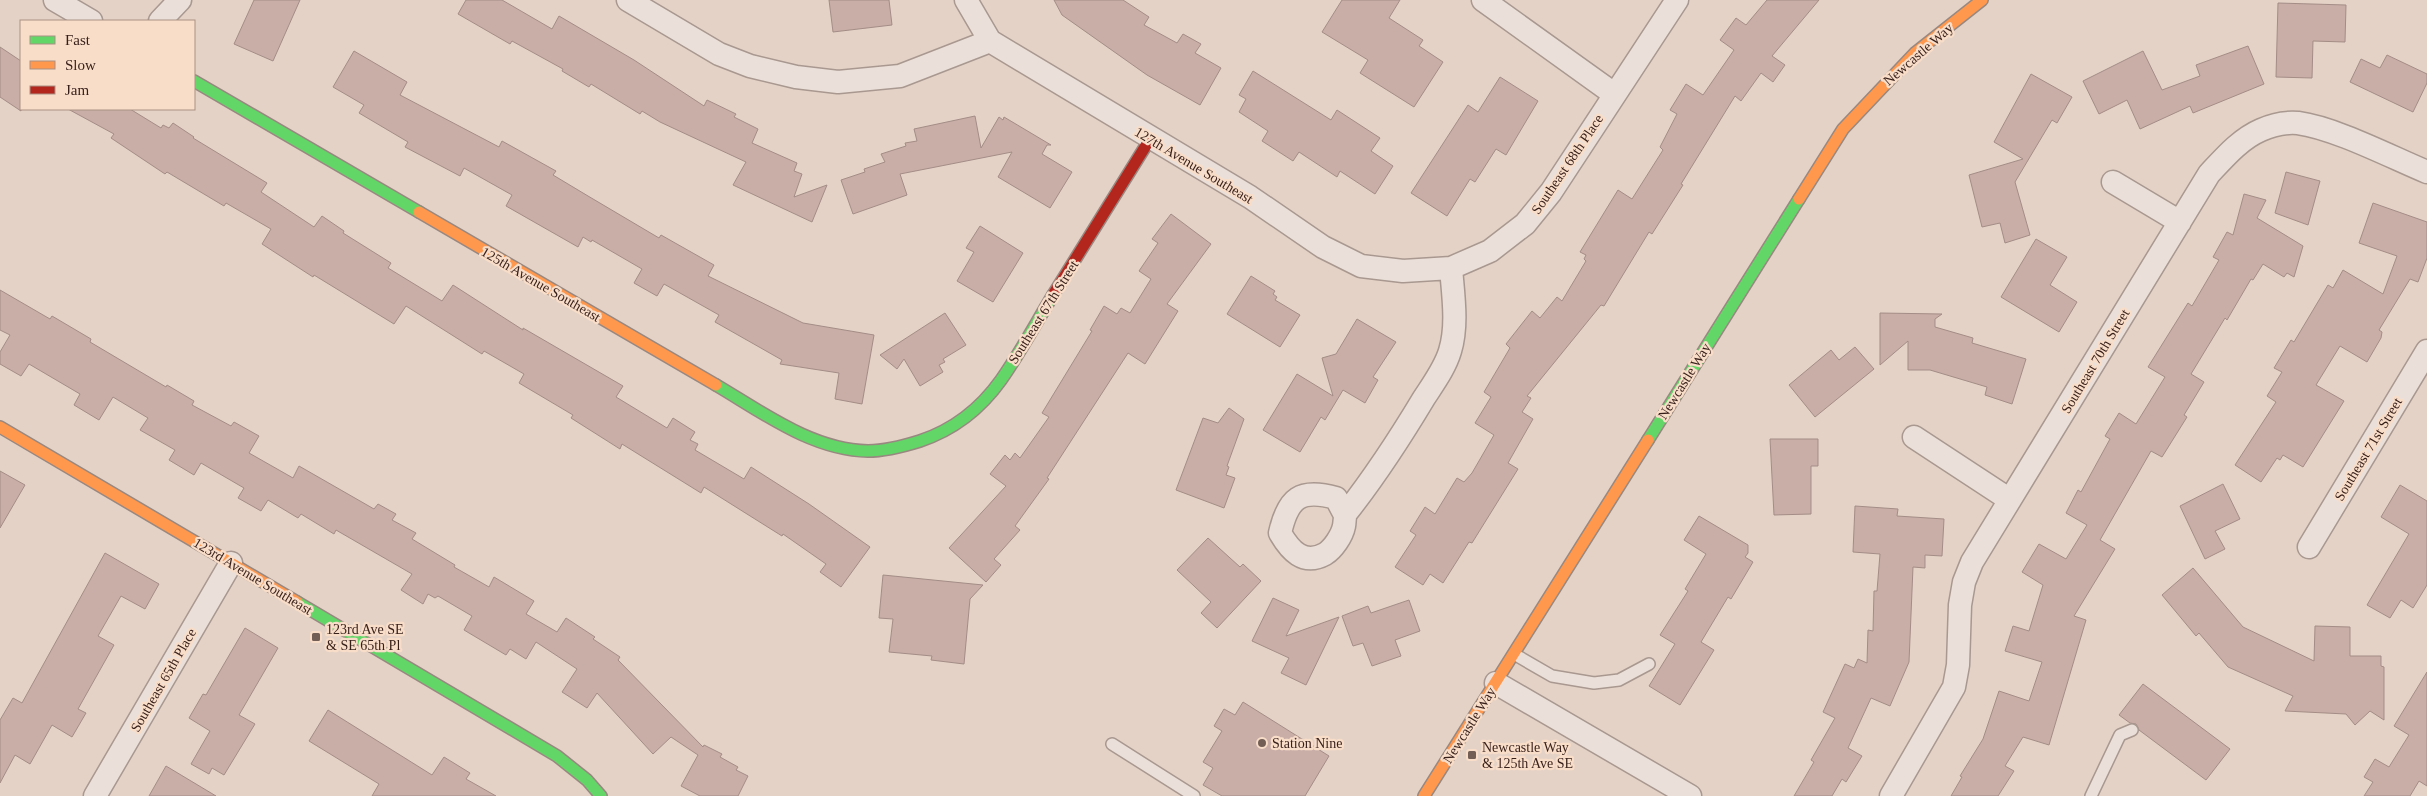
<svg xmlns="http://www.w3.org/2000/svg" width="2427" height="796" viewBox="0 0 2427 796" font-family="Georgia,serif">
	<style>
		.building { fill: #c8aea7; stroke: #a48d86 }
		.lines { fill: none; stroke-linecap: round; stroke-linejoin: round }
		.lane-casing { stroke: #a89890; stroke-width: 14 }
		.street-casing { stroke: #a89890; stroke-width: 25 }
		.fast-casing { stroke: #988880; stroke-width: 14 }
		.slow-casing { stroke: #988880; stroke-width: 14 }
		.jam-casing { stroke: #988880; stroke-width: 14 }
		.lane { stroke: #ebe0d9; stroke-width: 11 }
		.street { stroke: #ebe0d9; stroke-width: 22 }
		.fast { stroke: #63d668; stroke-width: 11 }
		.slow { stroke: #ff974d; stroke-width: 11 }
		.jam { stroke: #b3261e; stroke-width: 11 }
		.poi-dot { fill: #735e56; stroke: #f8ddc9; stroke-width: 2 }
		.labels { text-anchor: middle; stroke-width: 4.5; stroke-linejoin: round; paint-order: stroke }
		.street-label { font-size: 14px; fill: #361f19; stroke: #f8ddc9 }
		.poi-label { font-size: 14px; fill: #361f19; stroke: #f8ddc9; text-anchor: start }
	</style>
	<rect width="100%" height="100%" fill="#e4d2c6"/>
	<!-- building -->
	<path class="building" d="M254 0H300L273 61 234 44Z
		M466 0H502L552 29 559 16 634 60 704 106 707 100 736 114 734 117 758 129 752 143 797 163 794 171 802 174 794 197 827 185 812 222 733 185 746 162 660 122 642 111 640 114 591 84 589 87 562 71 563 69 512 41 510 44 458 14Z
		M829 0H889L892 25 833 32Z
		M1054 0H1123L1149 17 1144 25 1177 43 1183 34 1201 44 1195 53 1221 68 1200 105 1147 75 1062 15Z
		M1342 0H1400L1389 18 1423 40 1419 46 1443 62 1414 107 1360 73 1368 60 1322 32Z
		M1767 0H1819L1772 56 1785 65 1773 82 1761 73 1741 101 1735 96 1681 184 1683 185 1652 234 1649 232 1604 306 1601 305 1527 396 1531 398 1522 412 1533 419 1508 463 1518 469 1472 543 1469 542 1443 583 1430 574 1423 585 1395 567 1416 535 1410 531 1425 507 1435 514 1457 478 1464 482 1472 473 1494 435 1475 423 1491 397 1484 392 1510 348 1506 344 1532 311 1540 318 1557 297 1562 301 1586 261 1584 259 1586 255 1580 252 1618 190 1632 199 1663 150 1660 147 1677 114 1670 110 1686 84 1703 95 1734 50 1720 40 1736 18 1746 25Z
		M2278 3 2346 5 2345 42 2313 41 2312 78 2276 77Z
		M2248 46 2264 84 2193 113 2190 106 2140 129 2127 100 2099 114 2083 81 2143 51 2162 90 2200 76 2196 65Z
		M0 47 21 61V111L0 97Z
		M354 51 407 82 400 95 499 147 502 141 556 171 553 175 588 196 659 238 661 235 714 265 708 276 803 323 874 335 862 404 835 399 839 373 780 364 782 360 715 322 719 315 664 284 657 296 634 283 642 269 592 240 591 242 583 237 578 247 506 206 512 195 464 168 460 176 405 147 408 142 359 113 364 105 333 87Z
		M2387 55 2427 74V83L2413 112 2350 82 2361 59 2380 68Z
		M1253 71 1331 120 1337 110 1380 138 1371 151 1393 166 1375 194 1340 171 1337 177 1299 152 1293 161 1262 141 1268 131 1239 112 1246 99 1239 95Z
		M2031 74 2072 97 2057 123 2052 120 2015 182 2030 235 2005 243 2000 223 1982 227 1969 175 2023 159 1994 142Z
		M1500 77 1538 101 1506 155 1496 149 1475 182 1470 179 1447 216 1411 193 1468 105 1478 112Z
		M68 109H130L161 128 163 125 169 128 173 123 194 137 193 138 267 183 261 192 314 227 322 216 344 231 343 233 391 263 388 268 442 301 453 285 523 330V328L623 386 616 397 667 428 673 418 695 432 690 440 698 444 695 450 744 479 751 467 809 504 870 547 841 587 820 572 826 564 783 534 782 536 704 487 701 493 622 444 620 449 571 418 573 415 519 383 524 374 484 351 482 354 406 306 394 324 314 275 313 277 262 244 271 229 226 203 224 206 167 172 165 174 111 138 114 134Z
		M975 116 981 148 999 117 1003 120 1004 117 1051 145H1047L1042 154 1072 172 1050 208 998 177 1012 152 900 174 907 195 853 214 841 180 865 172 864 169 885 162 881 154 906 146 905 143 917 141 914 129Z
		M2286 172 2320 181 2308 225 2275 213Z
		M2244 194 2266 200 2257 218 2303 246 2294 277 2287 273 2284 277 2263 264 2253 280 2251 279 2227 320 2225 318 2191 374 2204 382 2184 415 2187 417 2162 457 2151 451 2100 540 2115 549 2074 616 2086 620 2049 745 2023 737 2005 766 2014 771 1998 796H1951L1962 777 1960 776 1983 739 1999 691 2029 701 2042 662 2005 651 2013 626 2029 631 2043 585 2022 572 2039 544 2066 559 2087 525 2066 513 2078 490 2081 492 2110 439 2105 436 2119 413 2136 424 2165 377 2148 367 2188 303 2192 306 2219 260 2213 257 2227 232 2233 235Z
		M2373 203 2427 222V258L2418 282 2410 279 2379 330 2382 332 2381 338 2367 362 2340 346 2316 385 2344 401 2303 467 2283 455 2280 460 2277 458 2261 482 2235 465 2276 402 2267 396 2282 372 2274 368 2291 340 2294 342 2328 285 2333 288 2343 270 2383 294 2397 256 2359 243Z
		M1171 214 1211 244 1167 304 1178 311 1145 364 1128 353 1047 478 1049 479 1015 526 1020 530 994 559 1001 565 986 582 949 548 1006 486 990 474 1005 455 1010 460 1015 453 1020 458 1049 417 1042 413 1092 331 1090 330 1104 306 1117 314 1121 308 1130 313 1151 279 1139 271 1158 243 1152 239Z
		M980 226 1023 253 993 302 957 281 974 252 966 248Z
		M2036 239 2067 257 2050 285 2077 302 2059 332 2001 297Z
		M1251 276 1275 291 1273 294 1277 297 1275 300 1300 315 1280 347 1227 314Z
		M0 290 50 319 52 316 91 339 90 342 166 387 167 385 194 401 192 405 231 426 234 422 259 436 249 453 293 478 299 466 374 509 378 504 396 514 392 520 416 533 412 539 455 565 454 567 489 587 494 577 534 601 526 614 557 632 566 618 595 637 593 639 620 657 618 660 703 747 704 745 722 754 720 757 738 767 736 770 748 776 738 796H700L681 786 698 755 671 737 653 754 597 693 587 708 562 692 577 669 536 642 526 659 510 649 506 655 464 630 472 616 438 596 435 598 428 594 423 604 401 590 412 574 336 530 334 534 301 514 298 518 268 500 261 511 238 498 244 488 201 463 194 475 169 460 175 450 140 430 148 418 113 397 99 420 74 405 80 394 29 364 21 376 0 364V352L10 335 0 330Z
		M945 313 966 345 943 359 945 362 939 365 943 372 920 386 904 359 897 369 880 355Z
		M1880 313 1942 314 1935 319V327L1973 338 1972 343 2026 359 2012 404 1985 395 1987 387 1930 370H1908V341L1880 365Z
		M1357 319 1396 342 1373 377 1378 380 1365 403 1343 390 1325 420 1321 417 1300 452 1263 430 1297 374 1333 396 1322 358 1336 354Z
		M1855 347 1874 369 1815 417 1789 385 1831 350 1839 360Z
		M1229 408 1244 419 1227 466 1229 467 1226 475 1235 478 1224 508 1176 490 1203 418 1218 423Z
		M1770 439H1818V466H1811V514L1774 515Z
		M0 471 25 485 0 528Z
		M2223 484 2240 519 2215 531 2225 549 2205 559 2180 506Z
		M2400 485 2427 501V585L2413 608 2401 600 2390 618 2367 605 2409 534 2381 517Z
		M1855 506 1898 509 1897 516 1944 519 1942 556 1925 555V568L1913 567 1909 662 1890 706 1871 698 1848 748 1862 756 1846 782 1842 779 1832 796H1794L1814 762 1811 760 1835 718 1823 712 1845 664 1854 668 1858 659 1867 663 1868 630 1873 631 1874 591H1877L1880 554 1853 552Z
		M1699 516 1748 545V553L1745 557 1753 562 1731 599 1728 597 1701 642 1714 650 1680 705 1649 686 1675 644 1660 635 1688 591 1685 589 1706 554 1684 540Z
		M1208 538 1240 567 1243 564 1261 581 1217 628 1201 613 1211 602 1177 570Z
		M105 553 159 584 145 609 121 596 98 636 114 645 78 709 86 713 72 737 52 725 30 764 15 755 0 783V720L13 698 22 703Z
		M2193 568 2243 627 2314 661 2315 626 2350 627V656H2381V666L2384 667V720L2370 711 2355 725 2346 714 2285 711 2293 696 2228 667 2199 633 2196 636 2162 595Z
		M883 575 983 585 970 599 964 664 931 660 932 656 889 652 893 619 879 618Z
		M1273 598 1299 610 1286 636 1339 617 1306 685 1281 673 1289 658 1252 641Z
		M1409 600 1420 631 1395 640 1401 656 1372 666 1363 643 1353 646 1342 616 1368 606 1371 613Z
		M245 628 278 648 239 715 255 724 224 775 212 768 209 774 191 764 210 731 189 718 203 694 206 695Z
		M2427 672V786L2419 781 2410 796H2364L2373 782 2364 777 2375 759 2389 767 2409 735 2394 726Z
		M2143 684 2230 749 2206 780 2139 730 2136 724 2130 723 2119 715Z
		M1243 702 1329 756 1305 796H1222L1203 785 1213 768 1203 762 1222 731 1214 726 1224 709 1235 715Z
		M328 710 432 775 444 757 470 773 466 779 496 796H372L379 784 309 741Z
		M166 766 216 796H149Z"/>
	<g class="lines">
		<defs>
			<path id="lane" d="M1514 654 1552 676 1594 683 1619 680 1649 664
				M1112 744 1194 796
				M2091 796 2120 735 2132 730"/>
			<path id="street" d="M55 0 91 21
				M628 0 719 54 750 66 796 77 838 82 900 76 990 41
				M966 0 990 41 1250 197 1323 247 1361 266 1403 271 1451 268
				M1483 0 1614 94
				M160 21 180 0
				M2113 182 2180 222
				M1914 437 2010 500
				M1345 515 1336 498C1300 488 1288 498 1280 533 1290 550 1303 566 1325 554 1333 549 1342 536 1344 526 1345 521 1344 516 1347 512 1376 475 1400 438 1424 398 1433 384 1445 368 1450 351 1458 325 1453 294 1451 268L1490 251 1525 224 1551 192 1677 0
				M2309 547 2427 351
				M1496 683 1690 796
				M95 796 231 563
				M1891 796 1954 687 1958 665 1960 605 1964 582 1972 562 2209 174C2224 158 2240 139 2261 130 2272 125 2286 122 2298 123 2335 128 2391 157 2427 172"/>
			<path id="fast" d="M194 81 419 212
				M716 385C762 412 812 450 868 451 886 451 904 446 920 441 953 430 981 408 1001 380 1020 353 1036 323 1053 295
				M1648 440 1799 199
				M297 602 557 756 587 780 601 796"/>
			<path id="slow" d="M1799 199 1843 129 1915 53 1982 0
				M419 212 716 385
				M0 427 297 602
				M1424 796 1648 440"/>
			<path id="jam" d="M1053 295 1150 139"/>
		</defs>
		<!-- lane casing -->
		<use href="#lane" class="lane-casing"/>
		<!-- street casing -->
		<use href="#street" class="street-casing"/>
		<!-- fast casing -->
		<use href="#fast" class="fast-casing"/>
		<!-- slow casing -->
		<use href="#slow" class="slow-casing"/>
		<!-- jam casing -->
		<use href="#jam" class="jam-casing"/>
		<!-- lane -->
		<use href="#lane" class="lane"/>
		<!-- street -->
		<use href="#street" class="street"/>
		<!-- fast -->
		<use href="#fast" class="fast"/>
		<!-- slow -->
		<use href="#slow" class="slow"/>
		<!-- jam -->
		<use href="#jam" class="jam"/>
	</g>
	<!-- markers -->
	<g class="poi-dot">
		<rect x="311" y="632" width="10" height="10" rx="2.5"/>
		<circle cx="1262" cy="743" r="5"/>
		<rect x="1467" y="750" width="10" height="10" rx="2.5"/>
	</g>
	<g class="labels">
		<!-- street labels -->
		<g class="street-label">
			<text transform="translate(1918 54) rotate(-41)" y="5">Newcastle Way</text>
			<text transform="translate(1567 164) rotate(-56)" y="5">Southeast 68th Place</text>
			<text transform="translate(1194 165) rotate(31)" y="5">127th Avenue Southeast</text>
			<text transform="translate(541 284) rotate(30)" y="5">125th Avenue Southeast</text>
			<text transform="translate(1043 312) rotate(-58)" y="5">Southeast 67th Street</text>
			<text transform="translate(2095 361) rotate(-59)" y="5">Southeast 70th Street</text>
			<text transform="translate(1684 381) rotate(-58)" y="5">Newcastle Way</text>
			<text transform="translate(2368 449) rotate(-59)" y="5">Southeast 71st Street</text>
			<text transform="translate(253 576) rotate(31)" y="5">123rd Avenue Southeast</text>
			<text transform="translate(163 680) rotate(-60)" y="5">Southeast 65th Place</text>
			<text transform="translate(1469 725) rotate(-58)" y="5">Newcastle Way</text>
		</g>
		<!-- poi labels -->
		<g class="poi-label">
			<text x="326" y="634">123rd Ave SE<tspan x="326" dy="16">&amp; SE 65th Pl</tspan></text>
			<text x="1272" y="748">Station Nine</text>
			<text x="1482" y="752">Newcastle Way<tspan x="1482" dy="16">&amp; 125th Ave SE</tspan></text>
		</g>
	</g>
	<!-- legend -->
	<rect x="20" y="20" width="175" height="90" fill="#f8ddc9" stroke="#aa9183"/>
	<rect x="30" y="36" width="25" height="8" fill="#63d668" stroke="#aa9183"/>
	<text x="65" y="45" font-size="15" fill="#361f19">Fast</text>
	<rect x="30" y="61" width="25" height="8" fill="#ff974d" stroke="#aa9183"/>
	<text x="65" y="70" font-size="15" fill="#361f19">Slow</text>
	<rect x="30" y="86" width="25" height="8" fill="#b3261e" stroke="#aa9183"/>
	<text x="65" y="95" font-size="15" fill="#361f19">Jam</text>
</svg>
